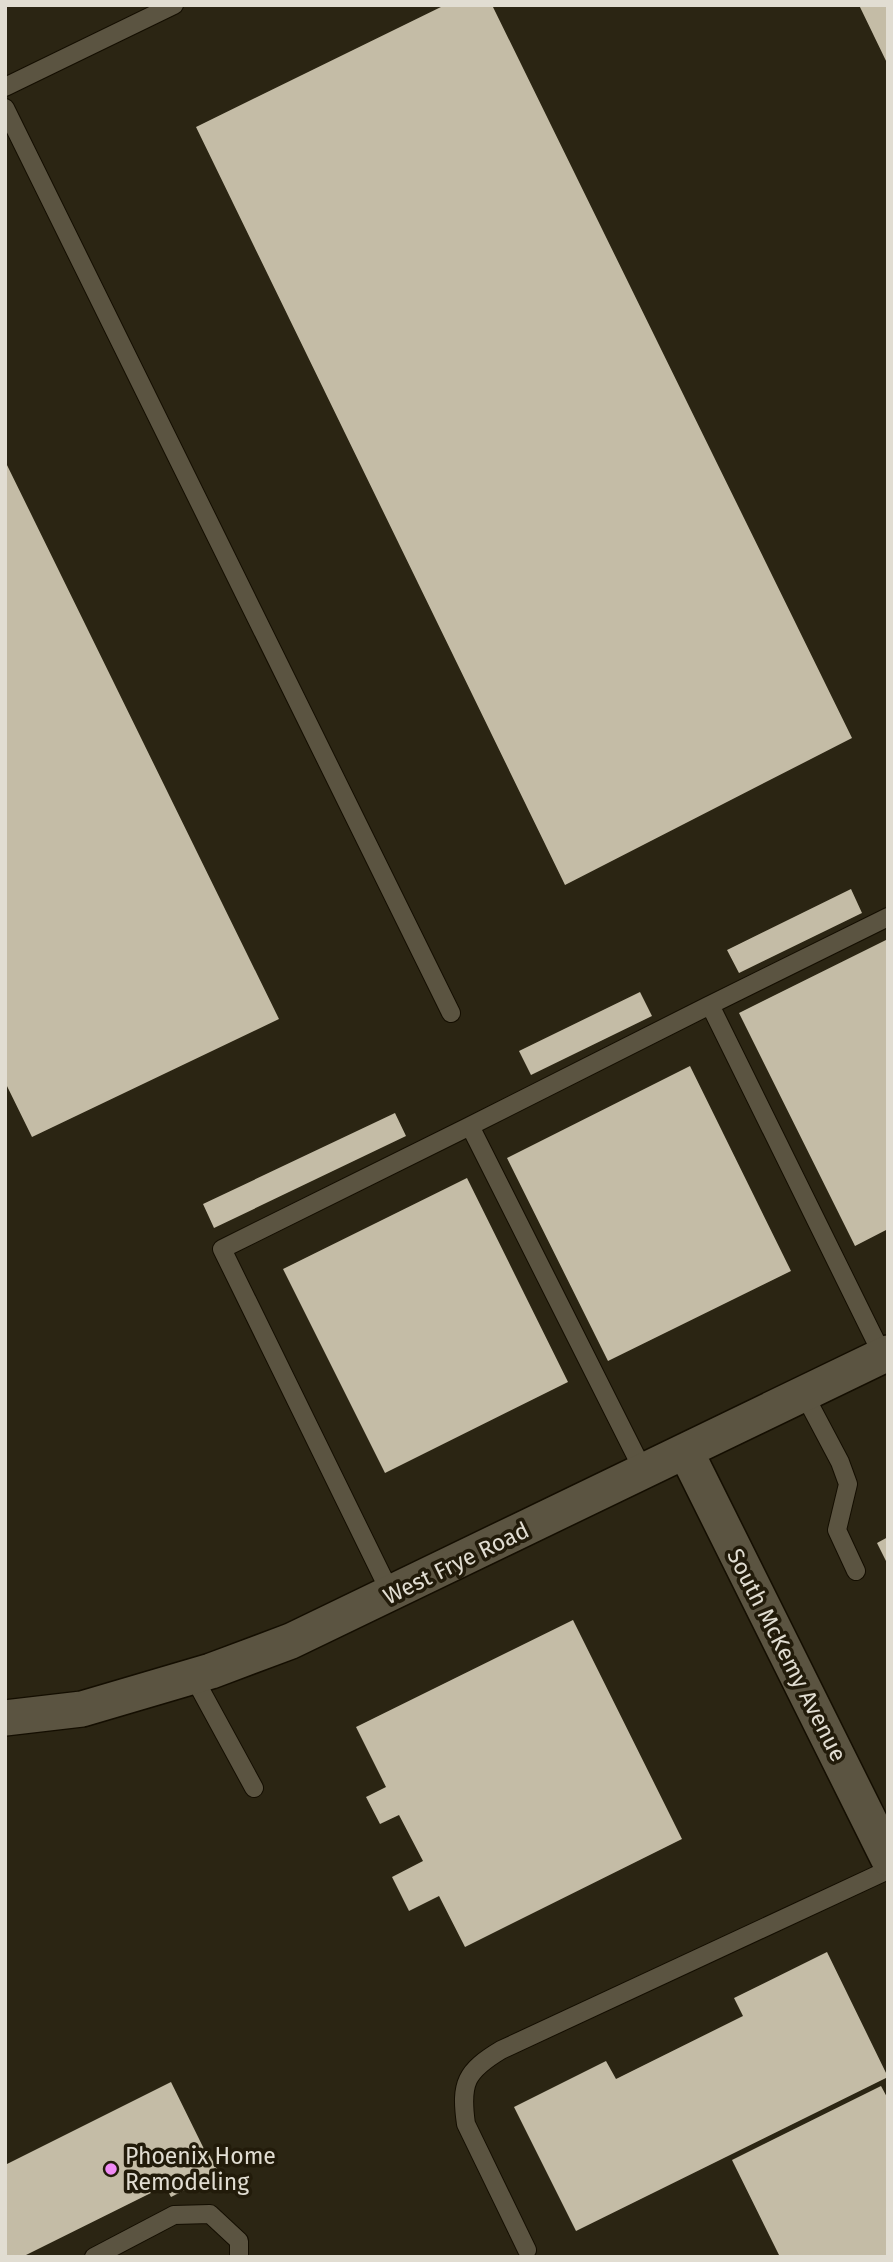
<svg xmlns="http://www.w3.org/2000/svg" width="893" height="2262" viewBox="0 0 893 2262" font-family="'Fira Sans',sans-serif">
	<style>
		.building { fill: #c4bca6 }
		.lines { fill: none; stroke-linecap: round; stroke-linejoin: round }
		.service-casing { stroke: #140e01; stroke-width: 20 }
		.minor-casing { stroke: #140e01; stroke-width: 38 }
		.service { stroke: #5b5441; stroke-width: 18 }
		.minor { stroke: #5b5441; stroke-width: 35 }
		.poi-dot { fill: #f08bf5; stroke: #221b0a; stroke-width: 2.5 }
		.labels { text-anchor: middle; stroke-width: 7; stroke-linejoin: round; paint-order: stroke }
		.street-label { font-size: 23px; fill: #e1ddd2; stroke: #221b0a }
		.poi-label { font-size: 23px; fill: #e1ddd2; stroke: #221b0a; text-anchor: start }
	</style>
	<rect width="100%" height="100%" fill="#2b2513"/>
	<!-- building -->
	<path class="building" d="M445 5H492L852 738 565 885 196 127Z
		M859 5H888V65Z
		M5 461 279 1019 32 1137 5 1082Z
		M851 889 862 913 739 973 727 950Z
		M888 939V1229L855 1246 739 1013Z
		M640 992 652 1016 531 1075 519 1051Z
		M690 1066 791 1271 608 1361 507 1158Z
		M395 1113 406 1136 214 1228 203 1204Z
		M467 1178 568 1382 385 1473 283 1269Z
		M888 1537V1565L877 1543Z
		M573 1620 682 1839 465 1947 439 1896 409 1911 392 1877 423 1861 399 1815 380 1824 366 1797 386 1787 356 1727Z
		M827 1952 888 2077 576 2231 514 2107 606 2061 616 2079 743 2016 734 1998Z
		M171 2082 205 2151 207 2150 219 2173 171 2197 165 2186 22 2257H5V2165Z
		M881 2086 888 2099V2257H780L732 2160Z"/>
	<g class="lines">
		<defs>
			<path id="service" d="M5 87 174 5
				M5 108 451 1013
				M883 1356 710 1005 888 917
				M804 1394 840 1462 848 1484 837 1530 856 1571
				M644 1472 470 1126 710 1005
				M391 1594 222 1249 470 1126
				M193 1676 254 1788
				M527 2250 466 2124C460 2083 466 2071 501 2050L888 1870
				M94 2257 174 2215 210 2214 239 2241V2257"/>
			<path id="minor" d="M686 1452 888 1858
				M5 1718 82 1709 211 1671 291 1641 888 1353"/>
		</defs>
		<!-- service casing -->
		<use href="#service" class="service-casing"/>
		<!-- minor casing -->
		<use href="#minor" class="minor-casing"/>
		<!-- service -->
		<use href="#service" class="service"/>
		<!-- minor -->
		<use href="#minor" class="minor"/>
	</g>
	<!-- markers -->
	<circle class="poi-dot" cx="111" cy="2169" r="7"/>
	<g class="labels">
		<!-- street labels -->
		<g class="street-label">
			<text transform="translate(456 1563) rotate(-26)" y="8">West Frye Road</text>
			<text transform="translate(787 1655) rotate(63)" y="8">South McKemy Avenue</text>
		</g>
		<!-- poi labels -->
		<g class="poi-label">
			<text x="125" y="2164">Phoenix Home<tspan x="125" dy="26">Remodeling</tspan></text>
		</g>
	</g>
	<!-- border -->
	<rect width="893" height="2262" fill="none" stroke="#e1ddd2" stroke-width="14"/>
</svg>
